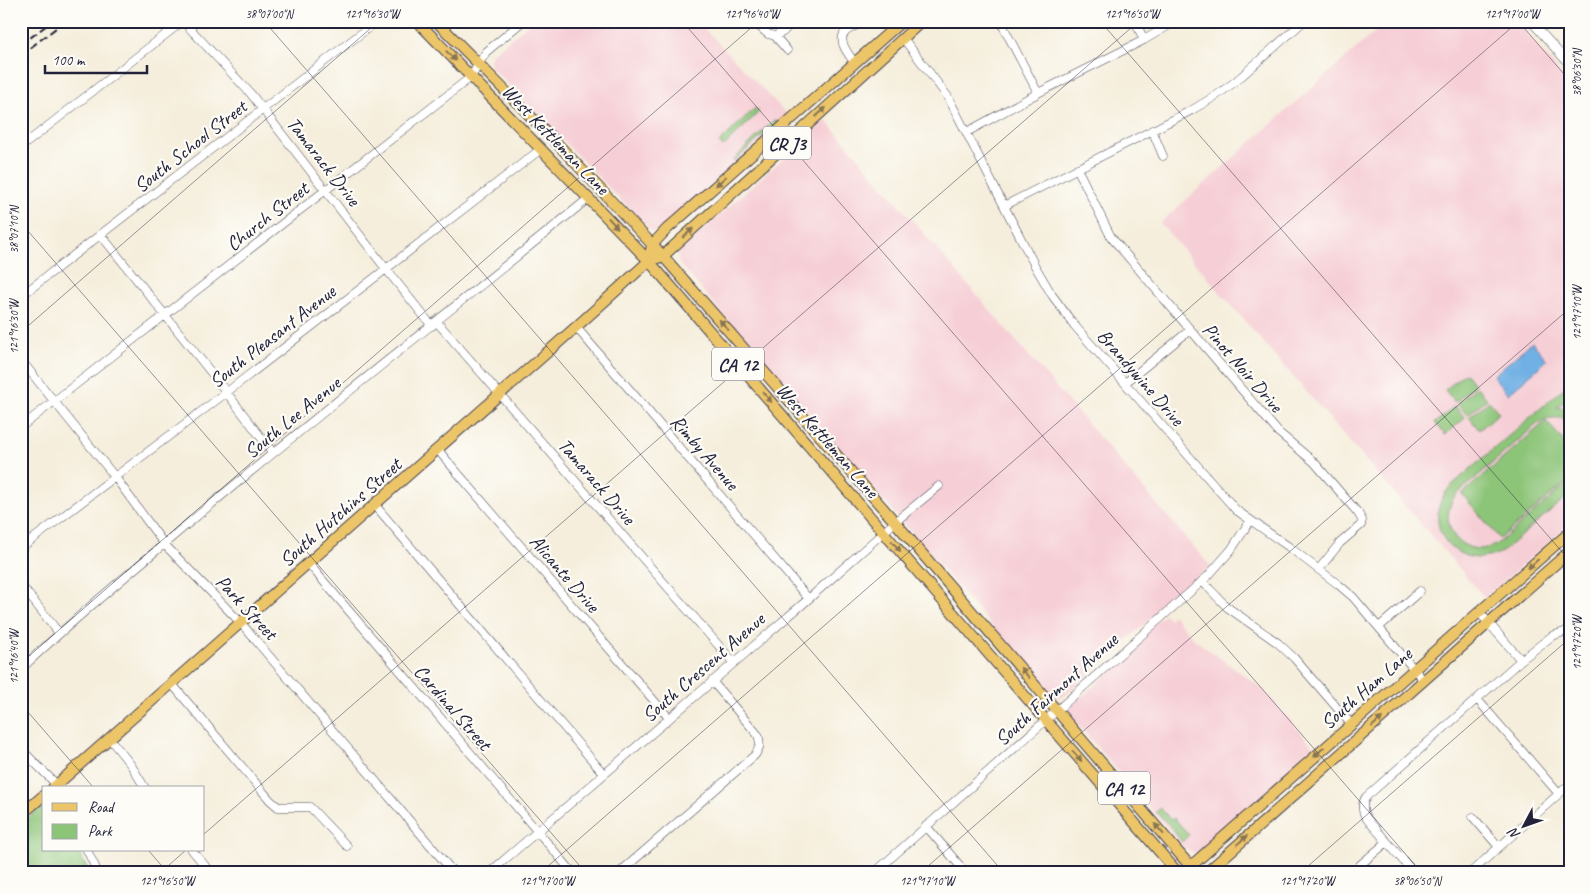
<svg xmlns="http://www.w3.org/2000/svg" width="1591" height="894" viewBox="0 0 1591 894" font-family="Caveat,sans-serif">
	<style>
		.built { fill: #f6cfd6 }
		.green { fill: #8cc478; stroke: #57735a }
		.water { fill: #70b0e4; stroke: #496990 }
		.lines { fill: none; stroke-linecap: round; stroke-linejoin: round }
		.minor-casing { stroke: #424153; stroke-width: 9 }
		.major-casing { stroke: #424153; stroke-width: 12 }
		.minor { stroke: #fff; stroke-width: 8 }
		.major { stroke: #edc569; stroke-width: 10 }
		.rail { stroke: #22223b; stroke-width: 2; stroke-dasharray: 8 4; stroke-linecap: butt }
		.oneway { fill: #887452 }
		.ticks { fill: none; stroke: #22223b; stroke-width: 1; stroke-opacity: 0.45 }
		.labels { text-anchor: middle; stroke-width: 4.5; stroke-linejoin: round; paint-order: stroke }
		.shield { fill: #fdfcf7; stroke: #646373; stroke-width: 1 }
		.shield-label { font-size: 19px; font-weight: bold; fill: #22223b }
		.street-label { font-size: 20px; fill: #22223b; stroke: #fdfcf7 }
		.neatline { fill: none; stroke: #22223b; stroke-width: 2 }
		.ticks-label { font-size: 12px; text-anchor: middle; fill: #22223b }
	</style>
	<rect width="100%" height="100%" fill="#fdfcf7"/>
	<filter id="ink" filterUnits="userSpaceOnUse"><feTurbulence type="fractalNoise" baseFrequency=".02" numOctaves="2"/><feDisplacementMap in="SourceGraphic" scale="10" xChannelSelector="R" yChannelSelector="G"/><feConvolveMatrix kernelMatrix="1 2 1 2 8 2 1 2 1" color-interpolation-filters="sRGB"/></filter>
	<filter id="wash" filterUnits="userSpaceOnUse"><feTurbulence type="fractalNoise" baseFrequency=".0096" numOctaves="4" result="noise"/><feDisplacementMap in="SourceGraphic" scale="20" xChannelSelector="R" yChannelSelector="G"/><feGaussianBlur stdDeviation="1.12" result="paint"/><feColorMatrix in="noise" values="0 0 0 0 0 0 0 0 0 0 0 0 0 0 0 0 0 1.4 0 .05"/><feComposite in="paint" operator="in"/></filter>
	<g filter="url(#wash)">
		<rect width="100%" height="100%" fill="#f5eedc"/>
		<!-- built -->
		<path class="built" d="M532 21H697L789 116 658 232H654L650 230 491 67 489 63 492 54Z
			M1387 21H1517L1570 85V523L1485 598 1160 223Z
			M826 120 1210 566 1062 698 1053 697 679 263 678 254 680 250Z
			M1165 614 1169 619 1173 615 1195 640 1262 688 1317 751 1200 853 1192 852 1183 847 1070 715V707L1138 647 1133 642Z"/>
		<!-- green -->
		<path class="green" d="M755 108 759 112 723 147 719 143Z
			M774 120 778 122 734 161 733 160Z
			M1465 373 1475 385 1455 402 1445 390Z
			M1477 387 1487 399 1467 415 1457 403Z
			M1564 388 1570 396 1557 407 1570 409V420C1558 416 1546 417 1536 425L1455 496C1433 529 1469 565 1501 541L1570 481V494L1502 552C1456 576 1415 522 1452 485Z
			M1489 401 1499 413 1479 430 1469 417Z
			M1455 406 1465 418 1445 435 1435 423Z
			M1546 421 1570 448V479L1500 539 1462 494Z
			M44 804V850H78L90 873H21V824Z
			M1160 808 1171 820 1174 818 1189 835 1182 842 1170 826 1156 812Z"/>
		<!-- water -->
		<path class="water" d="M1532 342 1547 360 1508 394 1493 376Z"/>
	</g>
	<g filter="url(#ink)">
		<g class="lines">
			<defs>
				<path id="minor" d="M183 21 251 94 386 269 432 326
					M753 21 768 34 775 36 787 50
					M1003 21V26L1038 93
					M1135 21 1144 40
					M1531 21 1570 65
					M775 36 783 32 793 21
					M903 38 948 97 1035 266 1052 295 1074 325 1236 510 1289 547 1339 585 1353 597 1424 681
					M855 63C835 38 838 31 868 21
					M1152 130 1163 156
					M967 132 1038 93 1144 40 1176 21
					M21 147 183 21
					M1077 168 1111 237 1278 432 1314 462 1358 513 1362 520 1361 525 1340 543 1319 569
					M1004 206 1192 110 1217 95 1236 81 1304 21
					M101 235 217 380 273 453
					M21 296 377 21
					M437 322 733 662
					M576 327 808 598
					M21 360 115 477 164 544 241 623 454 873
					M1125 383 1190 330
					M21 427 471 77 486 52 523 21
					M437 449 669 718
					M374 504 603 773
					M21 548 227 392 541 149
					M308 563 573 873
					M1202 581 1227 607 1278 643 1294 658 1351 724
					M21 585 59 633
					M1479 612 1521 660
					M1379 627 1420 591
					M21 669C73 619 129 574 184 527 317 415 454 308 589 198
					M172 684 270 800 278 807H310L347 846
					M1477 699 1559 794
					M110 739 131 765 145 788
					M21 749 60 788
					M1473 817 1499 847
					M926 826 966 873
					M87 850 98 873
					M192 850 211 873
					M1360 865 1387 842
					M489 873 804 603 895 522 939 486
					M619 873 755 755C760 747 761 744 758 735L712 681
					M874 873 1208 576 1231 550 1250 521
					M1414 873 1367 819C1362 812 1361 805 1366 797L1521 660 1552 636 1570 630
					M1470 873 1570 784"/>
				<path id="major" d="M417 21 649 261 1178 873
					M436 21 551 137 663 256 895 522 1196 873
					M651 250 652 245 667 229 902 21
					M53 788 576 327 649 261 663 256 922 21
					M21 815 44 795
					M1189 872 1191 866 1200 858 1570 532
					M1206 873 1570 551"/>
			</defs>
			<!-- minor casing -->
			<use href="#minor" class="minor-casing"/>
			<!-- major casing -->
			<use href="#major" class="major-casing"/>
			<!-- minor -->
			<use href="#minor" class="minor"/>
			<!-- major -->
			<use href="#major" class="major"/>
			<!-- rail -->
			<path class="rail" d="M21 45 52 21
				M21 55 65 21"/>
		</g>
		<!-- one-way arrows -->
		<defs><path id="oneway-solid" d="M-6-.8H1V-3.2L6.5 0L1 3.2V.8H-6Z" transform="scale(1.25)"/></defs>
		<g class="oneway">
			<use href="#oneway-solid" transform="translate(451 56) rotate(46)"/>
			<use href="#oneway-solid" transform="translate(821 112) rotate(-42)"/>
			<use href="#oneway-solid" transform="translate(721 181) rotate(138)"/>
			<use href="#oneway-solid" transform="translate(613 223) rotate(47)"/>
			<use href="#oneway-solid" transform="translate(688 233) rotate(-42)"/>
			<use href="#oneway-solid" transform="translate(724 325) rotate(-131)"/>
			<use href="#oneway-solid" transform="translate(767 397) rotate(49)"/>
			<use href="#oneway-solid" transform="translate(896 546) rotate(49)"/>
			<use href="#oneway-solid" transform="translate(1533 564) rotate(138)"/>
			<use href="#oneway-solid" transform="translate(1025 673) rotate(-131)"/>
			<use href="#oneway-solid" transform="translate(1377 722) rotate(-41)"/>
			<use href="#oneway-solid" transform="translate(1319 752) rotate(138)"/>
			<use href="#oneway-solid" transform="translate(1077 756) rotate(49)"/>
			<use href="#oneway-solid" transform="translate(1159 829) rotate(-131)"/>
			<use href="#oneway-solid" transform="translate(1242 840) rotate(-41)"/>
		</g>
	</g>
	<!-- ticks -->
	<path class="ticks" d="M264 21 1004 873M682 21 1422 873M1100 21 1570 561M1518 21 1570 81M21 223 586 873M21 332 379 21M21 663 759 21M21 704 94 788M204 834 1139 21M148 850 168 873M160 873 186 850M540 873 1519 21M920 873 1570 308M1300 873 1570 638"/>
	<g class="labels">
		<!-- shield labels -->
		<g class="shield">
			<rect x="763" y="126.5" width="48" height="33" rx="4"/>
			<rect x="712" y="347.5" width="52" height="33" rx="4"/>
			<rect x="1098" y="771.5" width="52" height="33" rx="4"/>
		</g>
		<g class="shield-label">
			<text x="787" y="150">CR J3</text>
			<text x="738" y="371">CA 12</text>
			<text x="1124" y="795">CA 12</text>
		</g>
		<!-- street labels -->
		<g class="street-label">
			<text transform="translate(556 139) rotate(46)" y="7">West Kettleman Lane</text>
			<text transform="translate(190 146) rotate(-38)" y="7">South School Street</text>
			<text transform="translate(324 161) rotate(52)" y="7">Tamarack Drive</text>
			<text transform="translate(267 216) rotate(-38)" y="7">Church Street</text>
			<text transform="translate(272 336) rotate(-38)" y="7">South Pleasant Avenue</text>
			<text transform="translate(1243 367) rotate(49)" y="7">Pinot Noir Drive</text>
			<text transform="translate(1141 377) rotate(49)" y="7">Brandywine Drive</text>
			<text transform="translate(292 417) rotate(-39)" y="7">South Lee Avenue</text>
			<text transform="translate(828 440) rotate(49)" y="7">West Kettleman Lane</text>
			<text transform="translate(705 452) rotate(49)" y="7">Rimby Avenue</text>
			<text transform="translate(597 481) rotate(49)" y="7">Tamarack Drive</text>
			<text transform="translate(340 512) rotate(-41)" y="7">South Hutchins Street</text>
			<text transform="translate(565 573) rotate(49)" y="7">Alicante Drive</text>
			<text transform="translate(247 607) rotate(47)" y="7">Park Street</text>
			<text transform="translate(703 667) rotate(-41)" y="7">South Crescent Avenue</text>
			<text transform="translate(1366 688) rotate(-41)" y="7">South Ham Lane</text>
			<text transform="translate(1056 689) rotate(-42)" y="7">South Fairmont Avenue</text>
			<text transform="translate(453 707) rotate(49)" y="7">Cardinal Street</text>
		</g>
	</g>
	<!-- margin -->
	<rect width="1591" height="894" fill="none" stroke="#fdfcf7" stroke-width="55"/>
	<!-- legend -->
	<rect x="42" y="786" width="162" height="65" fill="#fdfcf7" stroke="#a5a5ac"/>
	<rect x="52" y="803" width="25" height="8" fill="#edc569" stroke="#a5a5ac"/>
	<text x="88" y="812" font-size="15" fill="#22223b">Road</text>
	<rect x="52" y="824" width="25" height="15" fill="#8cc478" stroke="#a5a5ac"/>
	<text x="88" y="836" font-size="15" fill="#22223b">Park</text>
	<!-- north arrow -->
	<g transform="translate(1524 826) rotate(229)" stroke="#fdfcf7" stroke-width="4" paint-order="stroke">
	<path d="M0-4L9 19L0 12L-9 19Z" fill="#22223b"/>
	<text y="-8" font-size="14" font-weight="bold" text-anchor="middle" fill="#22223b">N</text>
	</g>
	<!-- scale -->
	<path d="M45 65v8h102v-8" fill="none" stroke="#22223b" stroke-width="2.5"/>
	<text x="52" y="65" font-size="15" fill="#22223b" stroke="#fdfcf7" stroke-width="4" paint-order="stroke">100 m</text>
	<rect x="28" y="28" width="1536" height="838" class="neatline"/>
	<g class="ticks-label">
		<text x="269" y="18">38°07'00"N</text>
		<text x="372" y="18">121°16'30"W</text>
		<text x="752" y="18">121°16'40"W</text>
		<text x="1132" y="18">121°16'50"W</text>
		<text x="1512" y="18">121°17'00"W</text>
		<text transform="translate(1577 73) rotate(-90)" y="4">38°06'30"N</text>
		<text transform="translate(14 230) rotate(-90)" y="4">38°07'10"N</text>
		<text transform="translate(1577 313) rotate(-90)" y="4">121°17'10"W</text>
		<text transform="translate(14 327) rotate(-90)" y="4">121°16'30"W</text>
		<text transform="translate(1577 643) rotate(-90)" y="4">121°17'20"W</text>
		<text transform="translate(14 657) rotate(-90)" y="4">121°16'40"W</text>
		<text x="167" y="885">121°16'50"W</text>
		<text x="547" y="885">121°17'00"W</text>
		<text x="927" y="885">121°17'10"W</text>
		<text x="1307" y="885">121°17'20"W</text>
		<text x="1417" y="885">38°06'50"N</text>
	</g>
</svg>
